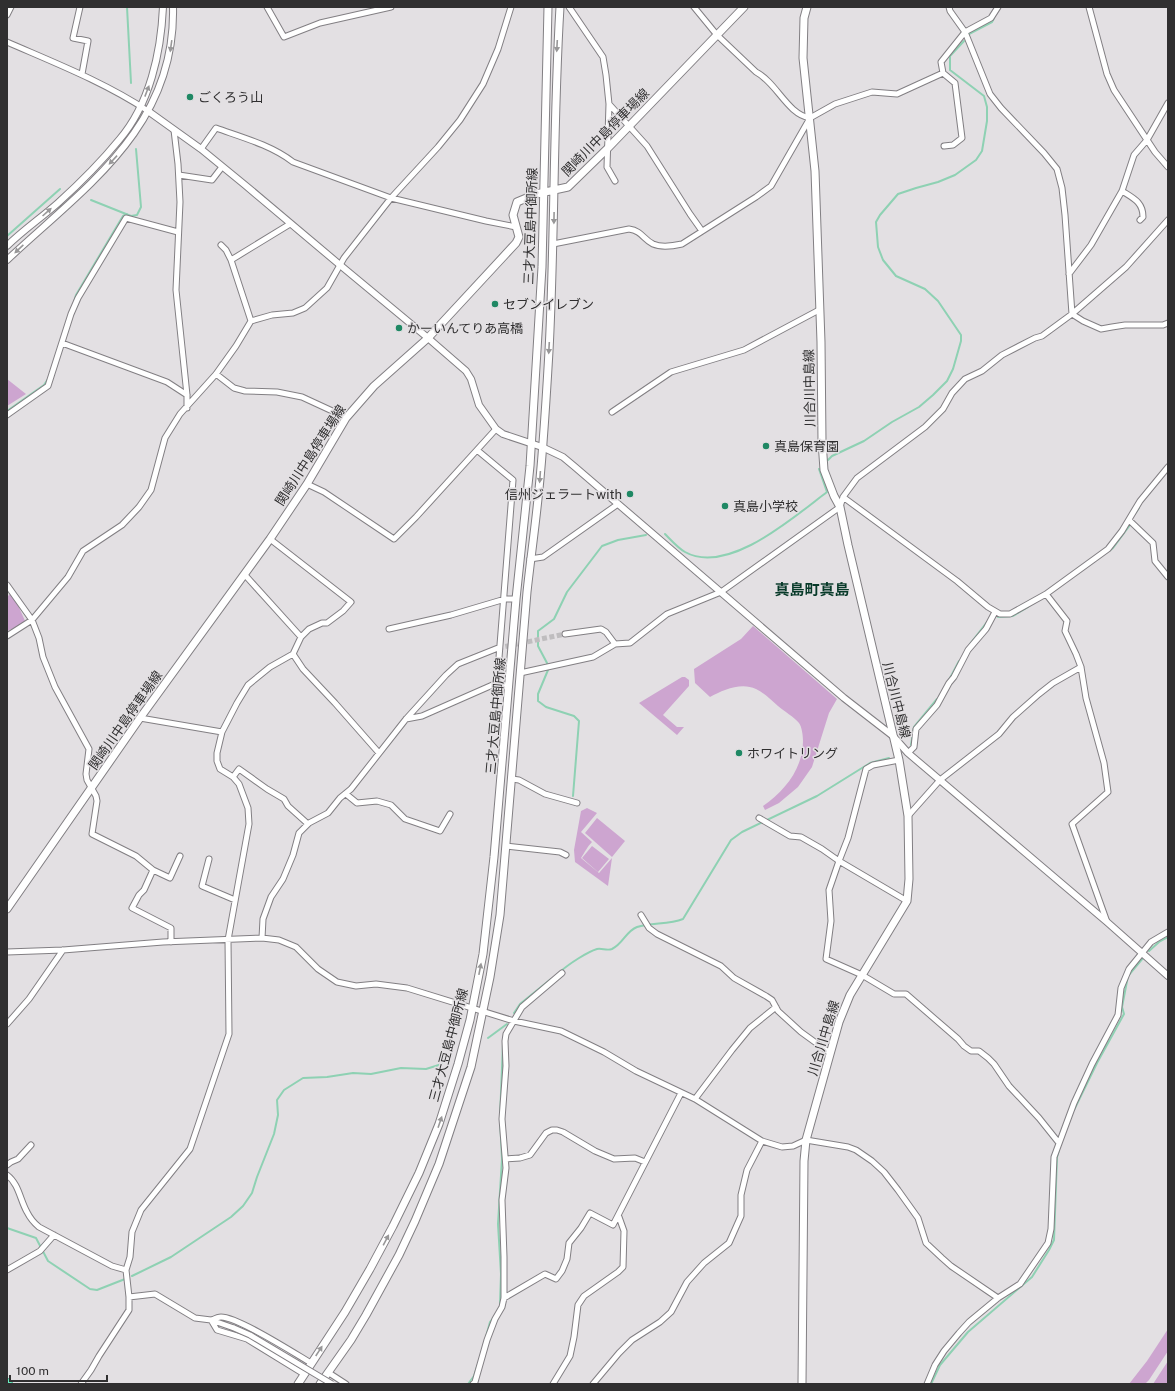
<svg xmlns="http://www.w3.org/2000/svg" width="1175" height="1391" viewBox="0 0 1175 1391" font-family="'Public Sans','Noto Sans JP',sans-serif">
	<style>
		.green { fill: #cda5d0 }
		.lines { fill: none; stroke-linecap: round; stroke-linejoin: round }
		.stream { stroke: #8ed1b3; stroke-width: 2 }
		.minor-tunnel { stroke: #bfbdbf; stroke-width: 5; stroke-dasharray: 5 2.5; stroke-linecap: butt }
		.minor-casing { stroke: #827f83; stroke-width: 7 }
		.tertiary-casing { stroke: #827f83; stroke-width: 8 }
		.secondary-casing { stroke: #827f83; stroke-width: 9 }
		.trunk-casing { stroke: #3ba983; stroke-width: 10 }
		.minor { stroke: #fff; stroke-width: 5 }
		.tertiary { stroke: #fff; stroke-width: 6 }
		.secondary { stroke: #fff; stroke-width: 7 }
		.trunk { stroke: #67eebf; stroke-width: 8 }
		.minor-bridge-casing { stroke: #827f83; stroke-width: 7; stroke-linecap: butt }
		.minor-bridge { stroke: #fff; stroke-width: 5 }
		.oneway { fill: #989798 }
		.poi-dot { fill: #1f8864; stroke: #e3e0e3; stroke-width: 1.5 }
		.labels { text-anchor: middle; stroke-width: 3; stroke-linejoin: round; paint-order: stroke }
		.poi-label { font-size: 13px; fill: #302f30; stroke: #e3e0e3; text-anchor: start }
		.street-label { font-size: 13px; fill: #302f30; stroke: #e3e0e3 }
		.quarter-label { font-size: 15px; font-weight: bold; fill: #073a29; stroke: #e3e0e3 }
	</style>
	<rect width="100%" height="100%" fill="#e3e0e3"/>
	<!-- green -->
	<path class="green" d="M7 379 26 394 7 406Z
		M12 592 26 623 7 631V597Z
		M753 626 837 699 829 713 812 767 798 787 779 803 765 810 763 806C785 791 803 768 803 741 803 736 802 727 799 723 794 717 784 711 778 706 771 700 764 693 756 689 741 682 723 690 710 697L695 683 694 669 741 639Z
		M682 677H685L689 680V686L663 715 677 727H684L677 735 639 703Z
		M587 808 597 813 581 832 592 842C587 847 585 852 581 858L599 873 612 858 608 886 575 862 574 850 581 811Z
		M597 818 625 841 612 857 585 833Z
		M592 846 609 859 598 872 582 858Z
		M1168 1329V1351L1149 1380 1145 1384H1129L1147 1361Z
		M1168 1361V1383L1166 1384H1153Z"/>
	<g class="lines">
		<!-- stream -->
		<path class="stream" d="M127 7 131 83
			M969 34 992 22 994 18
			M91 200 131 216 137 215 141 207 136 149
			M7 236 60 189
			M74 302 76 295 123 216 127 214
			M7 411 44 385 48 379
			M828 460 832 456 864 441 892 422 919 407 933 395 947 381 953 369 961 341V335L938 301 925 289 896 276 883 260 878 247 876 222 880 215 898 194 916 188 938 182 955 175 976 160 982 151 987 121V107L984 96 950 70V56L964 41
			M1134 515 1139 508
			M665 534C671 540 678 548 685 552 728 576 795 516 827 492L819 469
			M1109 551 1113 548 1130 525
			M998 617 1013 616 1028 607
			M970 644 987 622
			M547 663 538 646V631L554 619 567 592 602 546 618 540 646 535
			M548 670 538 694V701L546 707 574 716 579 721 573 796
			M949 680 959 661
			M911 745 914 727 937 699
			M1149 951 1159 942 1168 937
			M561 971C569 964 587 952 597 949 602 948 607 951 612 949 623 944 626 931 637 927 652 922 668 925 683 919L731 840 742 832 817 796 870 763 889 758
			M514 1013 520 1004 551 979
			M488 1038 507 1024
			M1074 1110 1097 1063 1124 1014 1122 1007 1128 976 1143 958
			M7 1228 36 1238 48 1261 90 1289 97 1290 125 1279
			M132 1276 171 1257 231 1217 243 1206 252 1193 257 1177 274 1134 278 1115 277 1100 284 1090 303 1078 327 1077 353 1073 371 1074 401 1068 426 1069 442 1064
			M500 1304 501 1274 498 1224 502 1159 500 1118 503 1043
			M486 1337 490 1322 494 1317
			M468 1384 474 1376 478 1364
			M931 1384 940 1365 968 1332 1032 1277 1049 1250 1054 1240 1057 1157 1059 1150"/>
		<!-- minor-tunnel -->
		<path class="minor-tunnel" d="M498 648 565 634"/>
		<defs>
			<path id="minor" d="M80 7 73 38 88 41 82 74
				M267 7 284 37 320 23 391 7
				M569 7 603 57 606 75 609 104 647 146 690 214 702 231
				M694 7 717 35 756 72C777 83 787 114 810 118
				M949 7 950 11 965 32 990 94 1001 108 1044 153 1057 169 1062 188 1065 215 1072 314
				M1089 7 1107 74 1114 90 1155 152 1168 167
				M7 15 11 7
				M7 42C55 63 104 82 148 111
				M943 73 955 83 962 138 953 145 944 146
				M609 104 607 167 615 181
				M174 130 178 164 180 202 176 290 187 395V408
				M201 149 216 128C241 137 271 145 293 162L391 198 486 221 516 227
				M179 175 212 180 222 167
				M1122 191C1133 198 1143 202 1143 217L1140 220
				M553 244 629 229C642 231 643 239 653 244 662 248 673 246 682 244L756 197 771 186 810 118 835 104 872 92 897 94 943 73 941 62 965 32 991 18 998 7
				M221 245 226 250 231 260
				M1069 274 1091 245 1122 191 1134 155 1147 140 1168 103
				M1072 314 1083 321 1101 329 1112 327 1125 325H1163L1168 323
				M251 321 231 260 290 224
				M62 343 167 382 187 395
				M216 374 234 388 245 391 277 392 302 397 341 415 346 418
				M612 412 671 372 744 350 819 310
				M7 415 48 386 71 314 78 298 126 218 178 232
				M477 450 513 480 497 683
				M307 484 324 492 394 539 416 517 496 429
				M843 497 957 581 988 607 1000 614H1010L1046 594 1108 549 1122 531 1140 501 1168 467
				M1129 520 1153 543 1155 561 1168 577
				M530 559 543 557 618 504
				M245 575 301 637
				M7 585 32 620 39 638 43 657 55 687 89 749 86 774 87 780 96 796 97 801 92 834 136 856 153 870 170 878 180 856
				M1046 594 1067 621 1065 631 1076 654 1081 667 1086 698 1104 763 1108 792 1072 824 1107 922
				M389 629 451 615 505 599H516
				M565 634 601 629 606 632 615 644
				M7 636 32 620 68 577 83 551 122 525 139 507 151 490 165 438 180 414 216 374 236 346 251 321 272 315 293 313 305 308 327 288 344 258 391 198 438 147 460 120 483 84 498 49 511 7
				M293 654 303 669 335 703 379 753
				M520 673 593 657 615 644 630 643 667 614 721 592 840 507 843 497 857 478 925 427 943 409 952 393 965 379 982 371 1002 355 1035 338 1042 336 1072 314 1126 267 1168 220
				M406 719 422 716 497 683 509 686
				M222 732 237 703 248 685 270 667 293 654 301 637 309 629 322 623H327L343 611 351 602 270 539
				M908 753 914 747 916 729 937 705 949 683 954 677 968 650 986 629 995 612
				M233 777 239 769 267 789 284 799 288 806 308 824
				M512 779 519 780 545 794 577 803
				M346 794 357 803 377 801 391 805 405 819 440 831 450 814
				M908 816 940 780 999 734 1013 717 1039 694 1053 683 1081 667
				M759 818 790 836 801 837 822 849 839 861 848 838 866 769 873 765 899 760
				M506 846 560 852 566 855
				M209 859 202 886 235 900
				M153 870 144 890 139 895 132 908 171 928V942
				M907 901 839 861 829 890 831 921 826 959 862 975 894 994H906L958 1039 964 1046 971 1051H979L988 1058 994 1064 1009 1086 1039 1118 1059 1143
				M641 915 649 928 657 934 721 966 734 978 766 996 772 1000 778 1011 801 1032 830 1053
				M262 938 263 919 271 897 283 879 293 855 299 833 309 823 328 813 340 798 351 789 406 719 446 675 458 664 498 648
				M7 952 63 950 163 942 262 938 279 940 296 947 318 969 337 982 356 986 376 984 407 988 514 1021 561 1031 604 1052 636 1071 695 1099 762 1141 782 1147 793 1146 806 1140 848 1147 856 1150 872 1161 884 1172 898 1190 918 1218 926 1243 942 1258 951 1266 998 1298
				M7 1024 29 999 63 950
				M695 1099 732 1050 750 1028 776 1007
				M506 1159 520 1158 530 1155 546 1133 552 1130H557L563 1132 595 1151 614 1159 635 1158 645 1162
				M7 1165 11 1162 18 1159 31 1145
				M7 1175C19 1184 20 1200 27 1212 30 1218 34 1223 39 1227L112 1266 126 1270
				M7 1270 40 1251 54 1235
				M129 1297 155 1294 195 1318 211 1320 234 1328
				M504 1298 545 1274 556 1279 562 1271 567 1259 569 1243 581 1228 590 1213 613 1225 681 1093
				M211 1320 217 1330 247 1339 304 1374
				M212 1320C214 1319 218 1317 221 1317 238 1317 294 1353 311 1363
				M329 1373 346 1384
				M81 1384 91 1370 99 1356 129 1310V1297L126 1270 130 1257 132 1232 141 1210 190 1149 229 1034 228 940 249 824 248 808 239 784 233 777 220 769 217 761V753L222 732 140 718
				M473 1384 475 1382 487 1340 495 1319 502 1307 504 1298V1257L502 1200 506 1168 502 1119 506 1066 505 1041 506 1034 522 1007 562 973
				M553 1384 570 1356 574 1337 578 1305 584 1296 618 1272 623 1267 624 1231 619 1217
				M593 1384 619 1353 632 1340 660 1322 671 1312 687 1282 704 1263 729 1243 741 1216V1195L747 1170 762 1141
				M927 1384 935 1365 944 1351 959 1333 969 1322 998 1298 1020 1284 1048 1243 1051 1229 1054 1157 1074 1103 1092 1064 1118 1015 1121 988 1129 969 1151 942 1168 932"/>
			<path id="tertiary" d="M148 111 201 149 245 185 340 265 428 338 466 371 471 379 479 405 496 429 503 434 542 447 563 457 575 467 844 698 893 736 908 753 1107 922 1168 976
				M7 246C22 231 41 218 58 203 79 184 101 162 119 140 150 104 161 52 163 7
				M7 260C85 187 176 127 173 7"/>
			<path id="secondary" d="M7 909 140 718 270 539 307 484 346 418 374 386 428 338 516 243 519 237 513 215 517 202 536 194 568 187 608 148 744 7
				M298 1384 345 1312 370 1269 393 1226 419 1173 439 1124 458 1064 470 1020 483 954 494 857 516 599 530 466 542 267 548 7
				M320 1384 351 1340 366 1315 399 1255 415 1221 439 1164 471 1067 490 977 500 915 527 592C530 564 534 536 537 508 543 456 546 403 549 351 555 237 553 122 560 7
				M802 1384 804 1161 806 1140 839 1022 850 995 907 901 909 879 908 816 899 760 848 545 840 507 834 496 824 470 822 441 821 342 815 171 803 58 804 18 807 7"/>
			<path id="trunk" d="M7 1383 8 1384"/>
		</defs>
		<!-- minor casing -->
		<use href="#minor" class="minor-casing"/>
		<!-- tertiary casing -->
		<use href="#tertiary" class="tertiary-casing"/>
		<!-- secondary casing -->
		<use href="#secondary" class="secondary-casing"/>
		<!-- trunk casing -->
		<use href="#trunk" class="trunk-casing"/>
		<!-- minor -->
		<use href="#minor" class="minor"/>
		<!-- tertiary -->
		<use href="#tertiary" class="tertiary"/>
		<!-- secondary -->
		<use href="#secondary" class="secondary"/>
		<!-- trunk -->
		<use href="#trunk" class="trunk"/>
		<defs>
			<path id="minor-bridge" d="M234 1328 250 1335 332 1384"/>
		</defs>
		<!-- minor-bridge casing -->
		<use href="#minor-bridge" class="minor-bridge-casing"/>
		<!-- minor-bridge -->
		<use href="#minor-bridge" class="minor-bridge"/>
	</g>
	<!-- one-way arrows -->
	<defs><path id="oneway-solid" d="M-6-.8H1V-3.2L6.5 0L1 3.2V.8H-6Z"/></defs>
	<g class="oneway">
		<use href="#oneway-solid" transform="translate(171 46) rotate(98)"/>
		<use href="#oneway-solid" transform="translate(557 46) rotate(93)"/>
		<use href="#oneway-solid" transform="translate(147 91) rotate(-69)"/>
		<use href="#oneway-solid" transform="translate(113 160) rotate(133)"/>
		<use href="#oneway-solid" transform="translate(47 212) rotate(-42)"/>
		<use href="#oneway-solid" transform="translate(554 218) rotate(91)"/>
		<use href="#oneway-solid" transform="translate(19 249) rotate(137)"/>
		<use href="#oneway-solid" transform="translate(549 348) rotate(93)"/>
		<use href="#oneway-solid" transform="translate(540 477) rotate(94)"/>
		<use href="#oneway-solid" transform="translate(480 969) rotate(-79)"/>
		<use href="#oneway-solid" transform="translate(440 1122) rotate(-71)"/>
		<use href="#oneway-solid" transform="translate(386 1240) rotate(-62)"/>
		<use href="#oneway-solid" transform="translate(319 1351) rotate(-57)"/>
	</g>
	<!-- markers -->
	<g class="poi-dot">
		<circle cx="190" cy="97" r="4"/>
		<circle cx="495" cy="304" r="4"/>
		<circle cx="399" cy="328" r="4"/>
		<circle cx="766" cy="446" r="4"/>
		<circle cx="630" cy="494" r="4"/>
		<circle cx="725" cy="506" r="4"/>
		<circle cx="739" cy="753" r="4"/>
	</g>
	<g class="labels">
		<!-- poi labels -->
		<g class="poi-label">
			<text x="198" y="102">ごくろう山</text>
			<text x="503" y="309">セブンイレブン</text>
			<text x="407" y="333">かーいんてりあ高橋</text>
			<text x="774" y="451">真島保育園</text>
			<text x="622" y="499" text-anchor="end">信州ジェラートwith</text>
			<text x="733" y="511">真島小学校</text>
			<text x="747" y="758">ホワイトリング</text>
		</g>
		<!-- street labels -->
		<g class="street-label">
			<text transform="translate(605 132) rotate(-45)" y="5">関崎川中島停車場線</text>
			<text transform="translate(530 226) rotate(-88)" y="5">三才大豆島中御所線</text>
			<text transform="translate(809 388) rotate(-91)" y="5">川合川中島線</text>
			<text transform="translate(310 455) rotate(-57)" y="5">関崎川中島停車場線</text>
			<text transform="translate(897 700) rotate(76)" y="5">川合川中島線</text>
			<text transform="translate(495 716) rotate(-85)" y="5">三才大豆島中御所線</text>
			<text transform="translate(125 720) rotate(-55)" y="5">関崎川中島停車場線</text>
			<text transform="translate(823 1038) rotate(-73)" y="5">川合川中島線</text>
			<text transform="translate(448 1045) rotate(-75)" y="5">三才大豆島中御所線</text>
		</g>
		<!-- quarter labels -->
		<g class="quarter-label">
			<text x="812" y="595">真島町真島</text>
		</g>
	</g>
	<!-- border -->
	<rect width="1175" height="1391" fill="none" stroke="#302f30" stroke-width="16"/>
	<!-- scale -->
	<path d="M10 1375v6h97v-6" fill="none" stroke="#302f30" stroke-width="2"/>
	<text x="16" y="1375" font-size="12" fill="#302f30" stroke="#e3e0e3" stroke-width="3" paint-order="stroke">100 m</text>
</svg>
